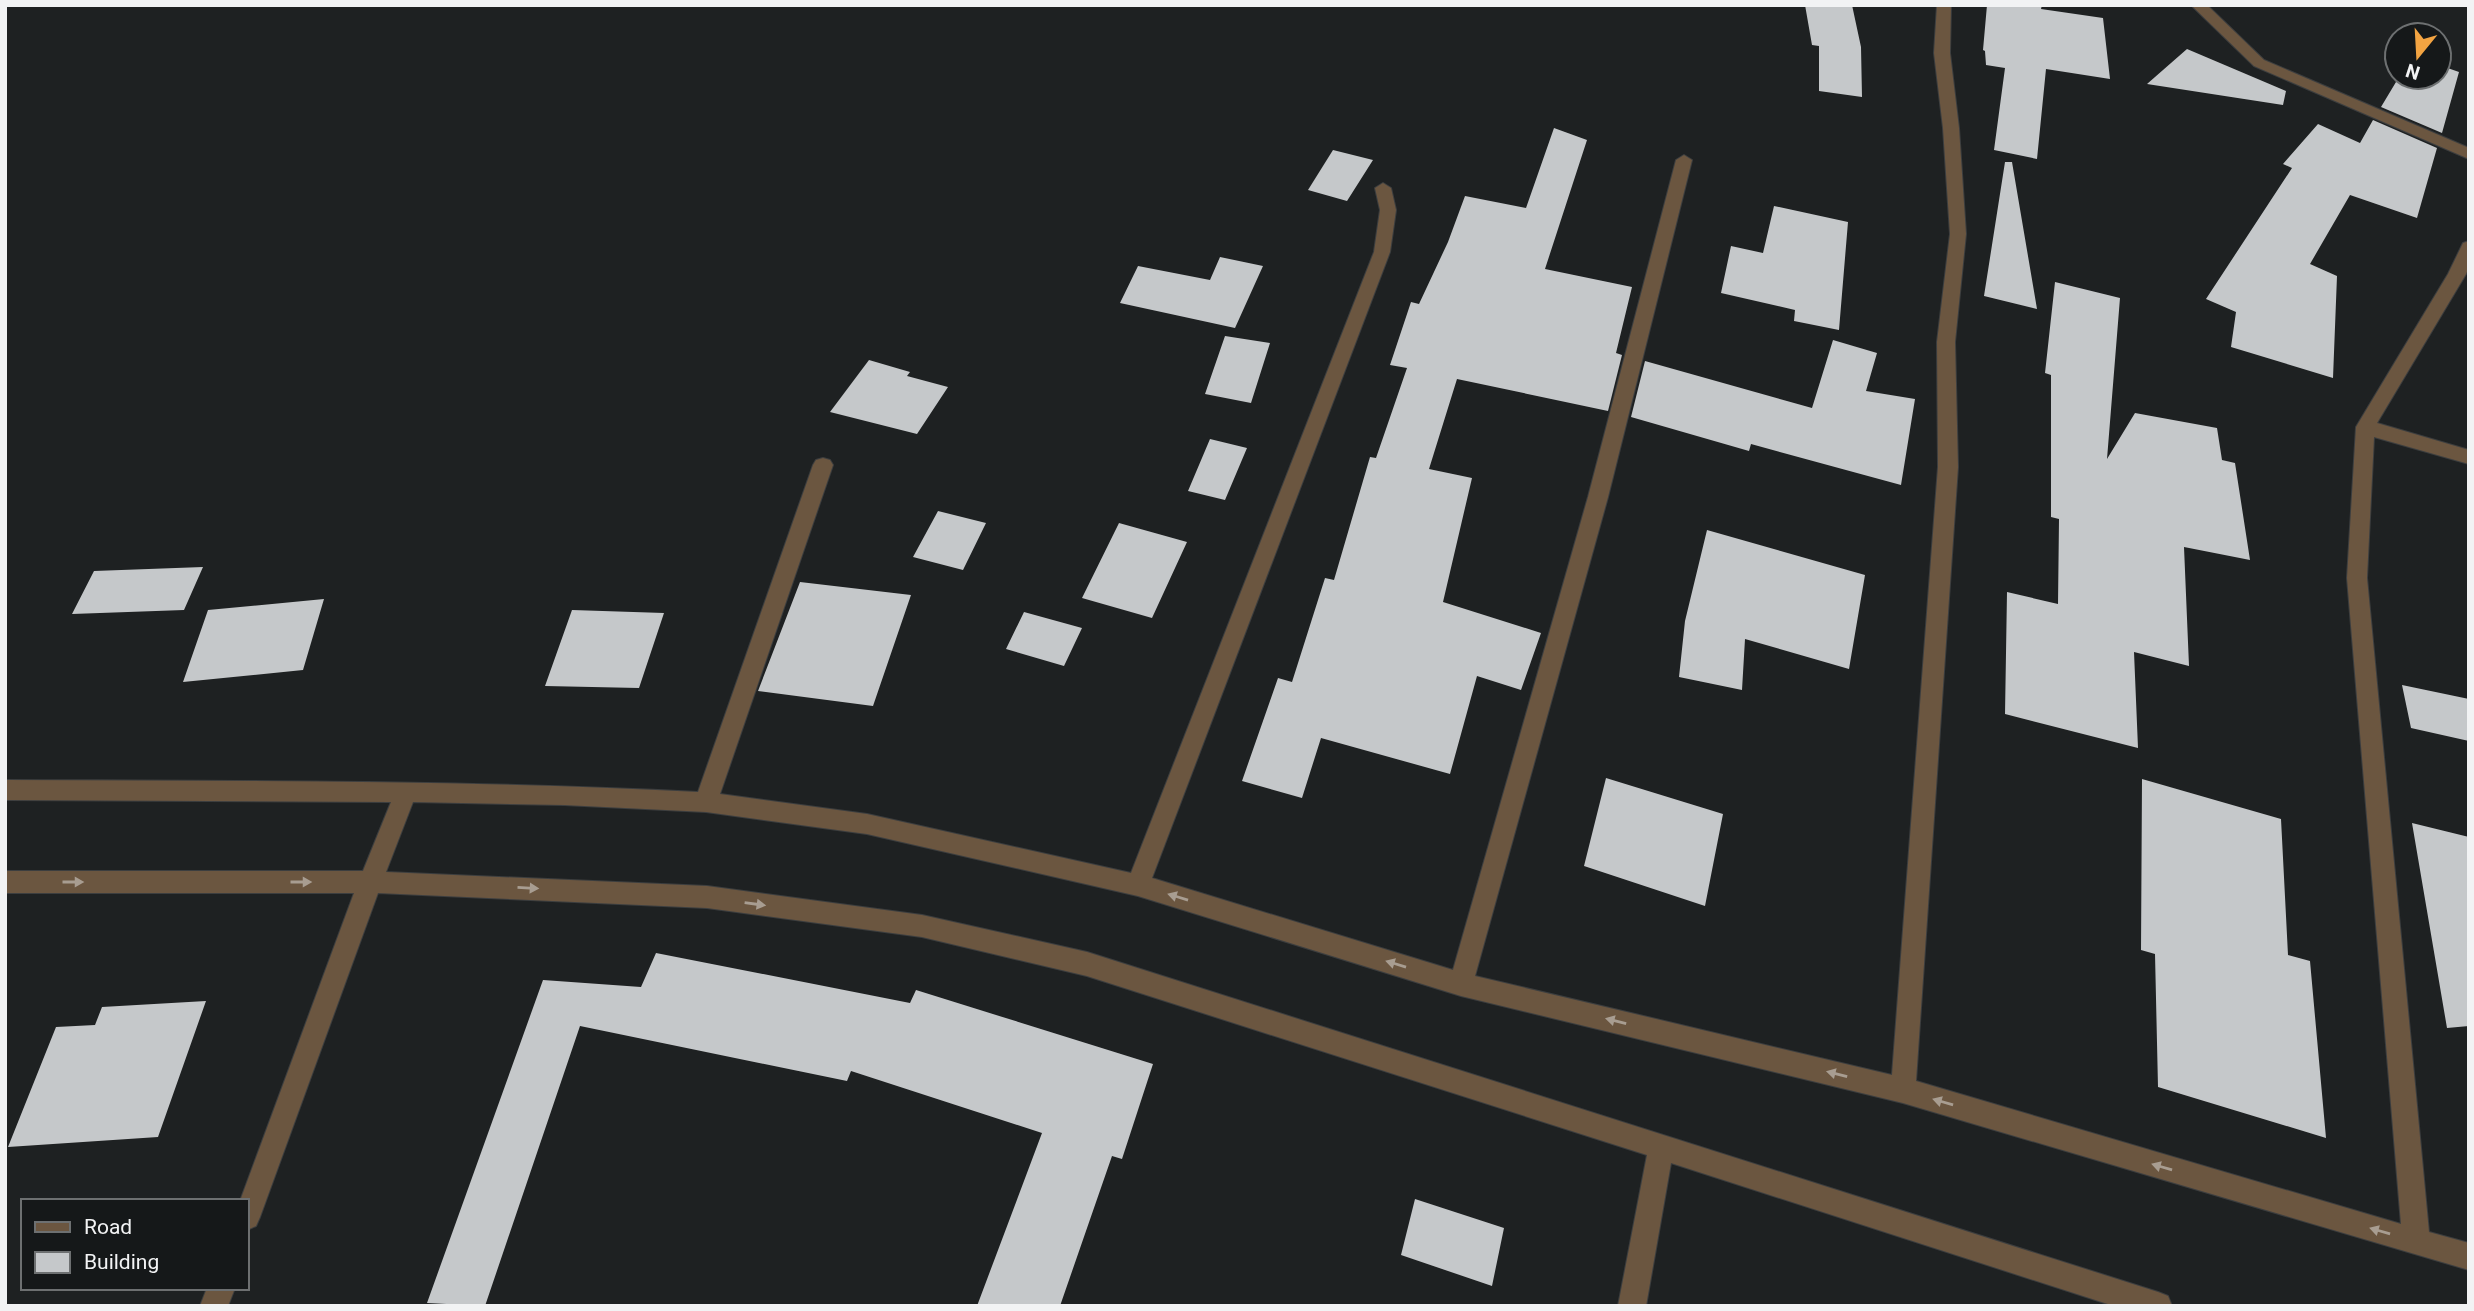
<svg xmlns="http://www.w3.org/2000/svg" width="2474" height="1311" viewBox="0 0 2474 1311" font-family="Roboto,sans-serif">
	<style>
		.building { fill: #c5c8ca }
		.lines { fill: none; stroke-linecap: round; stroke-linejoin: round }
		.minor-casing { stroke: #3c3e3f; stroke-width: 2 }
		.minor { fill: #6b5640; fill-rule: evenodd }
		.oneway { fill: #a89d91 }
	</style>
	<rect width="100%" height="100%" fill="#1e2122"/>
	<!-- building -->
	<path class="building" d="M1805 5H1852L1861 47 1862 97 1819 91V46L1812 45Z
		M1987 5H2042L2041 9 2103 18 2110 79 2046 69 2037 159 1994 150 2005 68 1986 65 1985 51 1983 50Z
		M2187 49 2286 91 2283 105 2147 84Z
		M2439 65 2459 72 2442 133 2381 107 2399 77H2439Z
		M2373 120 2437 148 2417 218 2350 195 2310 264 2337 276 2333 378 2231 347 2236 312 2206 299 2292 168 2283 164 2318 124 2360 143Z
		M1554 128 1587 140 1545 269 1632 287 1616 353 1622 355 1608 411 1457 379 1429 469 1472 478 1443 602 1541 633 1521 690 1477 676 1450 774 1321 738 1302 798 1242 781 1278 678 1292 682 1325 578 1334 580 1370 457 1376 458 1407 368 1390 365 1411 302 1419 304 1448 242 1465 196 1526 208Z
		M1333 150 1373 160 1347 201 1308 190Z
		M2005 162H2012L2037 309 1984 296Z
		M1774 206 1848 222 1839 330 1794 321 1795 310 1721 293 1731 246 1763 253Z
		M1220 257 1263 266 1235 328 1120 303 1138 266 1210 280Z
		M2055 282 2120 298 2107 459 2135 413 2217 428 2222 460 2235 463 2250 560 2184 547 2189 666 2134 652 2138 748 2005 714 2007 592 2058 604 2059 519 2051 517V375L2045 373Z
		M1225 336 1270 343 1251 403 1205 394Z
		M1833 340 1877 353 1866 391 1915 399 1901 485 1751 444 1749 451 1631 417 1645 361 1812 408Z
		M869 360 910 372 907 376 948 387 917 434 830 412Z
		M1210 439 1247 448 1225 500 1188 491Z
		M938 511 986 523 963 570 913 557Z
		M1119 523 1187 542 1152 618 1082 598Z
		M1707 530 1865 575 1849 669 1745 639 1742 690 1679 677 1685 621Z
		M203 567 184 610 72 614 94 571Z
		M800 582 911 595 873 706 758 691Z
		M324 599 303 670 183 682 208 610Z
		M572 610 664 613 639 688 545 686Z
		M1024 612 1082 628 1064 666 1006 649Z
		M2402 685 2469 699V741L2411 728Z
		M1606 778 1723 814 1705 906 1584 866Z
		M2142 779 2281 819 2288 955 2310 961 2326 1138 2158 1087 2155 954 2141 950Z
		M2412 823 2469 837V1026L2447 1028Z
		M656 953 910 1003 916 990 1153 1064 1122 1159 1112 1156 1060 1306H977L1042 1133 851 1071 847 1081 580 1026 485 1306 427 1303 543 980 641 987Z
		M206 1001 158 1137 8 1147 56 1027 95 1025 102 1007Z
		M1415 1199 1504 1228 1492 1286 1401 1255Z"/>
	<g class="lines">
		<defs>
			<path id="minor" d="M1937 5H1951L1950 53 1959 128 1966 234 1955 342 1958 467 1916 1081 2401 1224 2347 578 2356 427 2448 274 2463 243 2469 241V267L2466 274 2377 423 2469 450V464L2374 437 2367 578 2429 1232 2469 1243V1270L1903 1103 1461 996 1138 896 867 834 706 812 564 805 413 802 386 872 707 886 922 915 1087 952 2158 1292 2168 1296 2172 1306H2114L1671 1163 1646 1306H1618L1647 1155 1087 976 922 937 707 908 378 893 260 1217 256 1226 247 1230V1201H240L354 893H5V871H363L391 802 5 800V780C236 781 467 780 698 792L813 465 816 460 823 458 830 460 833 465 720 794 867 814 1131 873 1374 252 1380 210 1375 188 1383 183 1391 188 1396 210 1390 252 1152 878 1453 970 1588 497 1676 160 1684 155 1692 160 1608 497 1475 976 1892 1075 1938 467 1937 342 1950 234 1943 128 1934 53Z
				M2191 5H2207L2264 60 2469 148V159L2254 66Z
				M207 1288H235L228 1306H200Z"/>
		</defs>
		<!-- minor casing -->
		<use href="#minor" class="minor-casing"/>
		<!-- minor -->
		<use href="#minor" class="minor"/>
	</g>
	<!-- one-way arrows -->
	<defs><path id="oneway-solid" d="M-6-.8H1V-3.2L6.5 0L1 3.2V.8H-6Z" transform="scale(1.75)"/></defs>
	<g class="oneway">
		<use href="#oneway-solid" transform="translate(73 882)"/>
		<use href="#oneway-solid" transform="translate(301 882)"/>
		<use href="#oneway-solid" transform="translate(528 888) rotate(3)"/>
		<use href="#oneway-solid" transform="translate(1178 897) rotate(-163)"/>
		<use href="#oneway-solid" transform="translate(755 904) rotate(8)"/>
		<use href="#oneway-solid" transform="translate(1396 964) rotate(-163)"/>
		<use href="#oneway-solid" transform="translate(1616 1021) rotate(-166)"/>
		<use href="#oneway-solid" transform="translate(1837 1074) rotate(-166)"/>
		<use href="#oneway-solid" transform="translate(1943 1102) rotate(-164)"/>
		<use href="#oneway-solid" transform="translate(2162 1167) rotate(-164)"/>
		<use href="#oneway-solid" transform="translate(2380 1231) rotate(-164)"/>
	</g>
	<!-- border -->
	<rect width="2474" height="1311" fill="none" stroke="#f2f3f4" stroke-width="14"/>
	<!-- legend -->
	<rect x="21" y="1199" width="228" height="91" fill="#151819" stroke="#6d7071" stroke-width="2"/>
	<rect x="35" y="1222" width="35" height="10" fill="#6b5640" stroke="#6d7071" stroke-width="2"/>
	<text x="84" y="1234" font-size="21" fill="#f2f3f4">Road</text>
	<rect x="35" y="1252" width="35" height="21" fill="#c5c8ca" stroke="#6d7071" stroke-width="2"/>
	<text x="84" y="1269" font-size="21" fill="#f2f3f4">Building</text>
	<!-- north arrow -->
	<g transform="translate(2418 56) rotate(198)"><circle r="33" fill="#151819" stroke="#6d7071" stroke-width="2"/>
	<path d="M0-5L12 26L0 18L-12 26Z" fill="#f3a442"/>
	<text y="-10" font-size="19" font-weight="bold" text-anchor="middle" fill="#f2f3f4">N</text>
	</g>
</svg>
